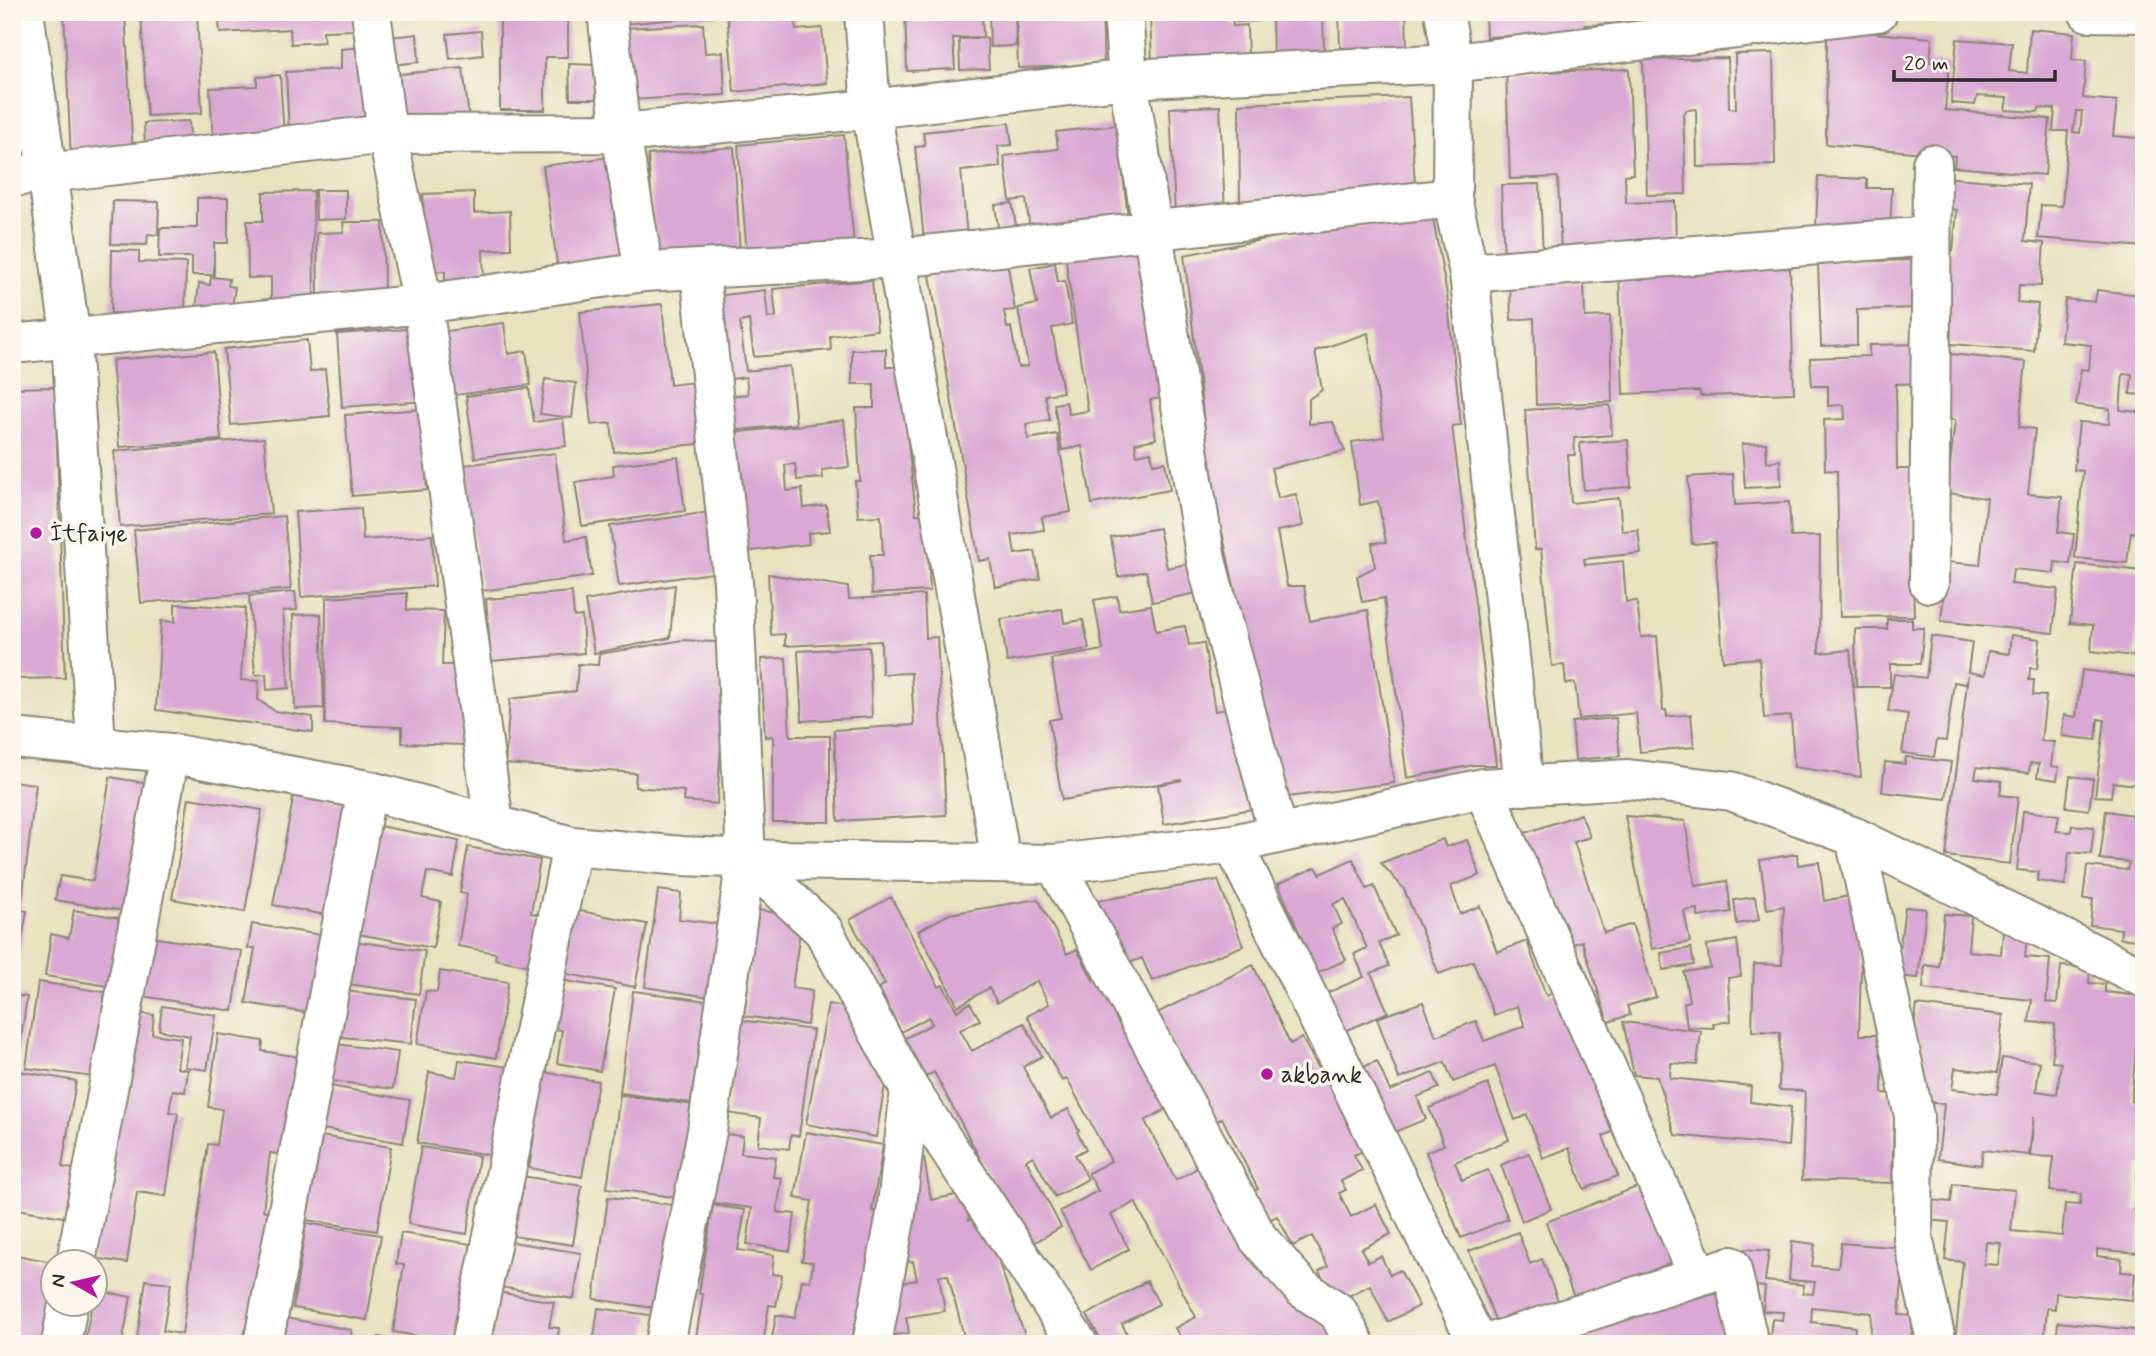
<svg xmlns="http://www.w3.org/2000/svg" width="2156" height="1356" viewBox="0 0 2156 1356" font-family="Mynerve,sans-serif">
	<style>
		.building { fill: #daa8d4; fill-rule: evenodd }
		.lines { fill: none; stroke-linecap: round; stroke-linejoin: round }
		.minor-casing { stroke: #8a8675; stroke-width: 42 }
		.minor { stroke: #fff; stroke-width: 38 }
		.poi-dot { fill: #b5179e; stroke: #fbf7ec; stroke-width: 2.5 }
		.labels { text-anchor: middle; stroke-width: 7; stroke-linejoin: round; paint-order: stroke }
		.poi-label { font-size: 24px; fill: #2b2b2b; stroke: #fbf7ec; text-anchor: start }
	</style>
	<rect width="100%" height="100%" fill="#fbf7ec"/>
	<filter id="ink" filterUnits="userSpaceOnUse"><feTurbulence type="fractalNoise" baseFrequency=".0143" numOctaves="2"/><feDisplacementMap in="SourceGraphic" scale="14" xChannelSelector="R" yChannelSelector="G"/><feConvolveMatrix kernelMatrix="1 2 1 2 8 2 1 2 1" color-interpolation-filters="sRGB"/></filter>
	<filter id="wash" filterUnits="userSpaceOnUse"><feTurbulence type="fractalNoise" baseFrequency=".00686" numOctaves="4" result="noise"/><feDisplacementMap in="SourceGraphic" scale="28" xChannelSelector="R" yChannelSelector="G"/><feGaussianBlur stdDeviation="1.57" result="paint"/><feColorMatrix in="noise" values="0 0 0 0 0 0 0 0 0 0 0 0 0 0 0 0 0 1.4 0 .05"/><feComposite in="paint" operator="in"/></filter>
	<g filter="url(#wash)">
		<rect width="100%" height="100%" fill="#e8e2bf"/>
		<g id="blocks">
			<!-- building -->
			<path class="building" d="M64 12H125L133 155 71 159Z
				M141 12H197L202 113 147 116Z
				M218 12H353L354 30 323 31 324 42 291 44 290 29 220 33Z
				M621 12H723V15L622 24Z
				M727 12H795L796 30 822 28 827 83 734 92Z
				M905 12H982L983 37 953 38 955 69 907 71Z
				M989 12H1015L1016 46 990 47Z
				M1016 12H1102L1104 65 1018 68Z
				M1150 12H1232L1233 26 1247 25 1248 62 1152 65Z
				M1236 12H1258L1259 21 1236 22Z
				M1272 12H1323L1324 55 1273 57Z
				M1339 12H1406L1407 46 1340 48Z
				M1485 12H1666L1667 22 1585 25 1586 33 1486 37Z
				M500 18H568V57H545V110H500Z
				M703 24 705 53 723 52 725 95 628 100 625 28Z
				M1827 29 1932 38 1930 62 1949 63 1945 110 2050 119 2045 175 1954 167 1955 156 1826 144Z
				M2030 29 2074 33 2072 60 2086 61 2083 98 2117 101 2113 136 2138 138 2135 174 2144 175V247L2038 238 2041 205 2062 206 2068 131H2053L2055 109 2039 108 2038 112 2005 110 2007 98 1977 96 1975 105 1951 103 1957 39 2012 43 2009 71 2027 73ZM2076 111H2082L2080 133 2073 132Z
				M481 31 483 55 450 59 447 34Z
				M417 34 419 62 392 65 390 37Z
				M987 38 989 69 960 70 959 39Z
				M364 47 368 129 289 133 286 72 341 69V49Z
				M1773 53 1775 165 1697 167 1696 109 1687 110 1683 114 1686 194 1647 195 1643 60 1728 58 1729 108 1736 109 1735 54Z
				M569 64 596 65V99H570Z
				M463 68 469 118 396 126 390 75Z
				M1629 69 1633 174 1625 175 1626 203 1675 201 1676 249 1561 253 1558 177 1510 179 1506 73Z
				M280 75 284 138 213 142 210 88 257 86V77Z
				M1409 97 1415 185 1240 208 1239 104Z
				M1220 106 1225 213 1175 215 1170 108Z
				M189 121 191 149 145 151 144 123Z
				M1009 123 1012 145 998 146 1000 167 961 171 967 237 924 241 915 147 925 146 923 132Z
				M1117 125 1128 217 1030 230 1026 199 1010 201 1004 156 1058 149 1056 132Z
				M844 135 854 246 747 256 738 145Z
				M734 147 740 255 657 262 648 155Z
				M617 156 634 265 559 277 543 166Z
				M1818 177 1867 179V188H1892L1890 230 1816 227Z
				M1942 177 2029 184 2025 241 2044 243 2041 286 2019 285 2017 302 2038 304 2034 351 1940 343 1948 251H1953L1957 210 1939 208Z
				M1540 184 1543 259 1504 261 1501 185Z
				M315 190H346V219L316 220Z
				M313 191 314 304 271 305V277L248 278 247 221H263V192Z
				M474 192V213L510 211 511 249 483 250 484 287 445 289V271L425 272 423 194Z
				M197 198H228V243H214V275H192V257H159L160 228H197Z
				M113 201 159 202 158 235 148 234 147 245 111 244Z
				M1012 203 1017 231 999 234 995 205Z
				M1433 219 1447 295 1461 425 1452 426 1496 765H1474L1407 778 1384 598 1362 602 1357 576 1375 567 1372 543 1386 542 1378 501 1360 505 1352 442 1384 437 1368 333 1315 351 1322 390 1309 399V424L1333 422 1345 451 1271 468 1278 498 1296 494 1303 526 1277 531 1287 586H1304L1310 621 1368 610 1394 783 1280 798 1211 481 1184 255 1296 233Z
				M343 222H383L384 297 318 298 317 233 344 232Z
				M1140 242 1166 397 1150 400 1156 439 1135 443 1137 455 1151 452 1153 464 1165 462 1170 490 1092 504 1082 446 1062 450 1054 404 1066 402 1069 414 1088 411 1065 255Z
				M112 250 139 251V262L186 263 185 316 111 313Z
				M1913 260 1914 308 1857 310V345L1821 346 1818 262Z
				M1007 261 1015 310 1004 311 1007 328 1011 327 1018 367 1028 366 1018 308 1037 304 1030 268 1055 263 1058 282 1065 281 1072 324 1052 328 1063 392 1045 395 1050 420 1026 424 1028 439 1057 434 1071 512 1042 517 1044 530 1012 535 1015 554 1035 551 1040 579 995 587 990 559 979 561 930 275Z
				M1790 268 1794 393 1700 396V391L1623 394 1619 273Z
				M211 277 229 279 228 286 235 287 231 313 196 309 199 283 210 285Z
				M872 280 877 330 830 336 831 350 754 357 749 320 740 322 746 371 790 366 796 424 731 431 727 396 748 394 746 377 724 380 715 296 765 290 768 318 776 317 773 289Z
				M1584 283 1585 317 1610 316 1612 402 1536 405 1534 318 1511 320 1510 285Z
				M2097 290 2141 295 2139 303 2144 304V395L2130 394 2132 374H2123L2120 410 2144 413V534L2131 532 2127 563 2075 558 2083 471 2074 470 2079 422 2109 424 2110 409 2076 405 2081 369 2089 370 2091 345 2061 342 2065 299 2095 302Z
				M662 304 670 385 703 381 709 443 614 452 611 423 591 425 580 312Z
				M504 323 508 354 526 351 531 385 448 396 440 332Z
				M420 328 426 401 342 407 337 334Z
				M307 340 310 372 325 369 330 416 231 425 224 349Z
				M1924 344 1925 383 1896 384 1897 469H1910L1914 616 1840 617 1837 471 1825 470 1824 420 1845 419 1844 405 1828 406V386H1812L1810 358 1869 356V345Z
				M886 349V367H905L904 408 916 514H926L930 591 872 594 870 555H883L881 516 858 517 855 481H860L856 408H874V384H852V350Z
				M214 352 221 440 119 447 112 360Z
				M1941 353 2026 362 2019 427 2035 429 2028 494 2062 497 2058 532 2074 534 2070 564 2055 562 2054 573 2013 569 2011 584 2058 589 2053 633 1941 621 1947 562 1980 565 1987 498 1947 493 1955 420 1934 418Z
				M545 379 576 383 572 418 540 414Z
				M55 387 65 678 12 679V388Z
				M529 388 534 422 563 418 566 446 475 458 466 396Z
				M1610 405 1612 435 1574 438 1575 455H1568L1571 503 1619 498 1622 531 1638 530 1641 553 1584 559 1585 565 1623 561 1626 602 1637 601 1641 637 1657 636 1663 711 1666 710 1667 717 1691 714 1694 747 1640 752 1636 713 1579 719 1575 683 1566 684 1564 665 1552 666 1541 549 1535 550 1525 410Z
				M422 409 427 490 352 496 345 415Z
				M844 420 849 467 822 470 823 478 797 480 795 464 785 465 787 491 802 489 804 508 826 505 830 531 808 533 809 544 742 552 734 433Z
				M264 438 271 514 120 527 114 451Z
				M1628 440 1631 487 1584 490 1580 443Z
				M1766 443 1767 462 1780 460 1781 486 1745 488 1742 444Z
				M555 453 566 540 586 537 592 576 481 591 464 465Z
				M678 457 685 511 582 526 575 482 614 476 613 465Z
				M1733 474 1735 505 1789 502 1791 537 1820 536 1819 653 1850 650 1861 777 1794 767 1791 716 1764 718 1759 658 1723 661 1715 542 1692 544 1688 477Z
				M361 508 363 540 432 535 435 586 301 597 295 512Z
				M718 511 727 571 619 586 610 526Z
				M284 516 291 589 141 603 134 530Z
				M1159 528 1167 568 1192 563 1197 593 1152 602 1146 571 1118 577 1111 537Z
				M2077 564 2143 571 2134 656 2091 651 2093 625 2070 623Z
				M768 574 848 587 849 599 924 595 926 638 937 637 946 815 838 821 834 730 914 725 911 673 882 674 881 641 785 646V634L771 635Z
				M675 585 670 638 594 653 585 601Z
				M295 592 297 610 283 611 289 688 267 690 266 674 255 675 249 596Z
				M572 592 574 617 582 616 584 653 491 661 486 599Z
				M407 593V610L444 611 442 665H463L464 745 402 743V727L325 724 326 598Z
				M1117 596 1119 610 1151 605 1156 631 1185 626 1189 645 1204 643 1215 711 1237 707 1253 809 1164 824 1158 785 1182 780 1062 800 1049 720 1061 718 1051 659 1103 650 1094 600Z
				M175 604 245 608 241 680 259 681 258 700 275 711 313 717V732L156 710 161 621 175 622Z
				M1062 609 1064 623 1083 620 1089 649 1007 662 1001 619Z
				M321 614 324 708 295 709 293 615Z
				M1887 619H1912V628H1924L1920 664H1890V687H1856L1855 629H1887Z
				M2011 635 2040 639 2037 669 2030 668 2029 680H2034L2033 695 2046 696 2041 741 2054 742 2051 766 2059 767 2057 780 2037 777 2039 764 2030 763 2029 773 1977 767 1975 778 2002 781 2000 795 2018 797 2010 864 1946 856 1968 675 1966 684 1954 682 1946 741 1937 740 1934 757 1902 753 1908 714 1888 711 1894 674 1926 678 1931 636 1972 642 1968 672 1985 675 1988 651 2009 654Z
				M683 640 728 643 717 804 683 801 684 791 635 787 636 773 505 764 510 699 576 691 578 664 598 665 599 654Z
				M869 647 872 717 802 721 798 651Z
				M786 658 790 736H830V822H773V736L765 737 761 659Z
				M2082 670 2144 678V786L2113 782 2111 797 2095 796 2105 720 2098 719 2096 740 2062 736 2064 715 2076 717Z
				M1616 718 1620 756 1575 760 1572 722Z
				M1906 757 1951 762 1946 799 1882 792 1885 762 1905 764Z
				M2070 776 2093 779 2089 810 2066 807Z
				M110 777 157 785 137 913 55 900 60 876 93 881Z
				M12 781 36 784 21 910 27 911 17 968 12 967Z
				M294 794 357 806 336 917 273 905Z
				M189 798 262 810 245 912 172 899Z
				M2135 806 2144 807V941L2120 938 2121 929 2090 925 2093 899H2083L2087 866 2127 870 2129 862 2100 859 2106 811 2133 815Z
				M2023 811 2059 815 2056 831 2071 832 2072 825 2094 827 2091 854 2069 852 2065 885 2037 881 2038 872 2017 870Z
				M1581 814 1590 837 1574 842 1604 933 1632 924 1656 997 1627 1006 1630 1015 1608 1022 1582 941 1560 948 1522 834Z
				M1625 816 1685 821 1695 886 1727 881 1731 912 1698 917V909L1684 911 1690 942 1652 949Z
				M379 826 459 841 453 877 427 872 422 898 441 902 433 948 358 934Z
				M1443 839 1446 847 1467 840 1480 875 1451 886 1460 914 1480 906 1497 952 1527 941 1546 996 1559 990 1612 1132 1603 1136 1618 1176 1584 1189 1569 1148 1543 1158 1527 1115 1515 1120 1495 1066 1453 1082 1445 1062 1399 1079 1377 1018 1423 1002 1436 1036 1476 1021 1484 1041 1525 1026 1517 1006 1494 1015 1473 961 1439 974 1404 889 1381 863Z
				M468 847 540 860 531 913 545 916 536 967 495 959 496 953 458 946 467 894 460 893Z
				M1797 854 1798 865 1819 862 1824 901 1854 895 1861 968 1859 1035H1883L1882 1093 1895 1094 1892 1183 1802 1180 1805 1091 1779 1090 1780 1032 1752 1031 1754 964 1782 965 1784 906 1767 909 1760 860Z
				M1353 859 1367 889 1374 886 1396 935 1379 943 1389 966 1371 973 1388 1012 1339 1034 1322 995 1364 977 1354 954 1367 948 1345 899 1333 904 1342 924 1332 928 1346 960 1317 973 1278 884 1316 867 1320 874Z
				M1218 880 1243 946 1152 981 1142 958 1121 966 1096 901Z
				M658 890 681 893 679 919 726 925 716 998 645 987Z
				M891 897 939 987 943 985 957 1011 970 1003 980 1020 960 1030 972 1051 1024 1023 1042 1056 1023 1067 1051 1118 1068 1109 1079 1131 1077 1132 1086 1149 1075 1155 1088 1179 1055 1197 1033 1156 1026 1160 1061 1227 1023 1249 991 1179 934 1072 917 1081 896 1043 932 1024 929 1017 901 1032 879 988 885 984 850 920Z
				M1755 897 1759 920 1737 924 1734 900Z
				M1038 899 1067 954 1077 949 1093 980 1101 976 1171 1106 1145 1121 1176 1180 1199 1167 1249 1259 1259 1254 1279 1272 1339 1344H1184L1175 1328 1196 1317 1135 1202 1111 1215 1129 1249 1091 1270 1060 1211 1098 1191 1088 1173 1111 1161 1067 1079 1062 1081 1027 1016 1049 1004 1037 981 997 1003 989 988 958 1006 918 931 949 914Z
				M1905 907 1926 909 1918 978 1896 976Z
				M570 909 647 924 635 987 558 972Z
				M74 910 119 918 108 986 45 976 51 934 69 938Z
				M758 910 802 917 792 988 812 991 807 1025 744 1016Z
				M1944 914 1971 916 1968 951 2001 954 2003 932 2027 935 2025 957 2050 959 2046 1002 2057 1003 2061 966 2090 968 2089 983 2105 984V992L2141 996 2131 1101 2144 1102V1166H2138L2134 1210 2142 1211 2137 1253 2097 1249V1256L2122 1259 2121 1272 2135 1273 2132 1300 2056 1293 2055 1309 2047 1308 2044 1344H1955L1963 1262 1945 1260 1949 1222 1927 1220 1929 1200 1951 1202 1953 1184 2015 1190 2011 1231 2062 1236 2065 1204 2080 1205 2081 1194 2050 1191 2054 1157 2030 1156 2034 1116 2029 1155 1983 1150 1981 1165 1938 1159 1944 1104 1918 1101 1923 1064 1909 1063 1917 1005 2003 1015 1997 1073 1955 1068 1952 1089 1997 1094 2002 1058 2040 1062 2036 1091 2057 1094 2061 1063 2052 1062 2055 1024 2029 1022 2032 1000 1923 989 1925 965 1939 967ZM1986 1242 2001 1243 1998 1265 1984 1264Z
				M252 924 328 936 315 1014 246 1003 255 948H248Z
				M151 937 242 951 233 1011 142 996Z
				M346 940 425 951 419 994 340 983Z
				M1737 940 1741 976 1728 978 1731 1021 1713 1024 1714 1028 1687 1027 1684 1003 1689 1001 1684 972 1710 968 1707 945Z
				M1691 948 1694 965 1663 970 1661 953Z
				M1253 965 1290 1044 1302 1038 1319 1069 1327 1065 1369 1148 1354 1155 1362 1170 1341 1181 1346 1190 1339 1193 1351 1217 1376 1204 1391 1234 1361 1249 1368 1262 1381 1256 1390 1275 1400 1270 1419 1306 1388 1322 1370 1285 1335 1303 1319 1271 1328 1266 1312 1236 1293 1246 1277 1216 1267 1221 1253 1191 1258 1189 1222 1118 1213 1124 1157 1013Z
				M440 971 508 982 496 1058 417 1044 426 991 437 992Z
				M553 979 615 989 600 1071 557 1063 562 1030 545 1028Z
				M38 982 105 992 93 1077 26 1068Z
				M336 990 416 999 411 1044 332 1036Z
				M633 991 716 1002 711 1033 701 1032 691 1103 620 1093Z
				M12 995 27 997 17 1066 12 1065Z
				M828 1004 849 1008 885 1085 876 1137 806 1124Z
				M162 1006 216 1015 207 1070 185 1067 190 1036 159 1030Z
				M128 1012 154 1015 152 1034 181 1038 177 1068 188 1070 185 1092 173 1090 169 1112 178 1113 166 1196 137 1192 127 1263 92 1258Z
				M740 1020 813 1030 799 1136 791 1135 789 1149 758 1145 761 1118 727 1113Z
				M1623 1022 1701 1031 1697 1065 1671 1063 1670 1078 1751 1086 1750 1102 1791 1107 1788 1146 1675 1135 1657 1077 1634 1075Z
				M218 1034 263 1041 262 1051 307 1058 291 1156 270 1153 263 1210 272 1213 252 1344H136L146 1280 171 1283 163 1331 182 1334 208 1144 217 1145 222 1109 208 1107Z
				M329 1043 398 1052 393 1089 324 1080Z
				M459 1060 510 1067 496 1156 417 1143 429 1072 456 1077Z
				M1377 1061 1390 1091 1433 1073 1439 1088 1417 1097 1426 1119 1390 1134 1363 1067Z
				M12 1070 76 1081 62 1167 84 1171 75 1219 12 1208Z
				M537 1071 598 1081 582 1177 529 1168 535 1130 528 1128Z
				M1488 1084 1509 1140 1455 1162 1462 1180 1488 1170 1508 1219 1461 1238 1426 1152 1444 1145 1429 1108Z
				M324 1085 410 1100 403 1143 317 1128Z
				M620 1095 693 1105 681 1198 607 1188Z
				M806 1132 883 1145 872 1211 884 1213 865 1330 854 1328 852 1344H771L776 1315 795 1318 802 1280 810 1281 813 1262 802 1261 812 1201 795 1198Z
				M722 1134 743 1136 741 1153 776 1157 773 1177 782 1178 777 1212 795 1214 790 1251 747 1244 752 1208 705 1202Z
				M314 1135 391 1147 377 1231 300 1219Z
				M421 1147 479 1156 467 1234 408 1224Z
				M1529 1153 1551 1209 1522 1221 1501 1165Z
				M924 1158 931 1200 965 1193 969 1220 981 1218 985 1240 996 1238 1000 1266 1028 1344H966L948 1275 939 1276 945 1311 906 1317 909 1333 888 1336 886 1286 917 1280 913 1261 897 1263 908 1161Z
				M516 1175 582 1186 573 1245 506 1235Z
				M1642 1185 1671 1263 1575 1300 1546 1222Z
				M608 1197 674 1205 661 1309 594 1299Z
				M713 1205 745 1210 738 1250 774 1255 772 1274 782 1275 776 1306 769 1305 763 1344H695L703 1295 699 1293Z
				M306 1223 381 1235 367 1320 293 1308Z
				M1518 1232 1530 1264 1542 1259 1558 1301 1497 1325 1469 1251Z
				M401 1233 471 1244 460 1343 393 1332 404 1265 396 1264Z
				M506 1241 581 1253 574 1299 500 1287Z
				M1792 1241 1815 1244 1812 1266 1838 1268 1841 1243 1905 1248 1899 1315 1913 1316 1911 1344 1870 1342 1872 1313 1812 1307 1811 1322 1855 1327 1854 1344H1769L1772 1319 1782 1320 1783 1312 1763 1311 1765 1287 1741 1285 1744 1249 1769 1251 1765 1281 1804 1285 1803 1293 1813 1294 1815 1282 1789 1280Z
				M12 1254 52 1262 53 1344H12Z
				M1147 1281 1159 1304 1122 1324 1132 1344H1103L1087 1315Z
				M95 1290 131 1297 122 1344H84Z
				M1732 1290 1743 1344H1565L1563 1329Z
				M497 1292 554 1302 549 1327 559 1328 557 1344H489Z
				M598 1308 650 1315 646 1344H593Z
				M285 1318 352 1330 350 1344H281Z
				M2058 1322 2144 1331 2143 1344H2056Z
				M1163 1335 1168 1344H1146Z
				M379 1337 411 1342V1344H378Z"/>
		</g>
	</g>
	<g filter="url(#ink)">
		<use href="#blocks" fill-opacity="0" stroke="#8a8675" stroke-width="2"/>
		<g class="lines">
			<defs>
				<path id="minor" d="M24 12 71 339 96 744
					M371 12 387 134 423 304 494 824
					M607 12 621 133 644 272
					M864 12 871 109 1001 861
					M1123 12 1128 79 1206 560 1278 833
					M1444 12 1453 63 1452 198 1469 273 1524 786
					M2088 12 2144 13
					M12 177 387 134 621 133 871 109 1128 79 1453 63 1878 12
					M1469 273 1931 236
					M12 344 423 304 644 272 897 258 1452 198
					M1929 583 1932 164
					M12 738 170 753 367 790 572 846 682 856 777 860 1055 864 1233 844 1483 788 1628 779 1731 791 1855 837 2144 978
					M1483 788 1698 1275
					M1855 837 1914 1116 1913 1238 1937 1344
					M1233 844 1478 1344
					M746 859 823 930 910 1090 1078 1344
					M1055 864 1258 1238 1302 1288 1338 1312 1355 1344
					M76 1262 170 753
					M61 1344 68 1304
					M263 1344 367 790
					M471 1344 572 846
					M665 1344 707 1131 746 859 733 582 700 271
					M872 1344 896 1214 910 1090
					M1486 1344 1731 1266 1749 1344"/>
			</defs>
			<!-- minor casing -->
			<use href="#minor" class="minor-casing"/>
			<!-- minor -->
			<use href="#minor" class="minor"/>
		</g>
	</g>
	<!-- markers -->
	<g class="poi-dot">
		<circle cx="36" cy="533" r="7"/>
		<circle cx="1267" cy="1074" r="7"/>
	</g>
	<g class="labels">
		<!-- poi labels -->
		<g class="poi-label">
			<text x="50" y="541">İtfaiye</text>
			<text x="1281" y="1082">akbank</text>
		</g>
	</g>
	<!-- margin -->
	<rect width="2156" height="1356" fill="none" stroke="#fbf7ec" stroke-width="42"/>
	<!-- north arrow -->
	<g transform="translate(74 1283) rotate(278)"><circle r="33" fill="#fbf7ec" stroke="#a8a59f" stroke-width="2"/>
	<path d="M0-5L12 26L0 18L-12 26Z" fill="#b5179e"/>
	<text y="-10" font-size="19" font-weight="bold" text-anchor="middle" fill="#2b2b2b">N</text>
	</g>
	<!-- scale -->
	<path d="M1894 70v10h161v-10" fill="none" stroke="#2b2b2b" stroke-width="3.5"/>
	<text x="1904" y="70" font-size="21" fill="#2b2b2b" stroke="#fbf7ec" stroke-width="5" paint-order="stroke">20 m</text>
</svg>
